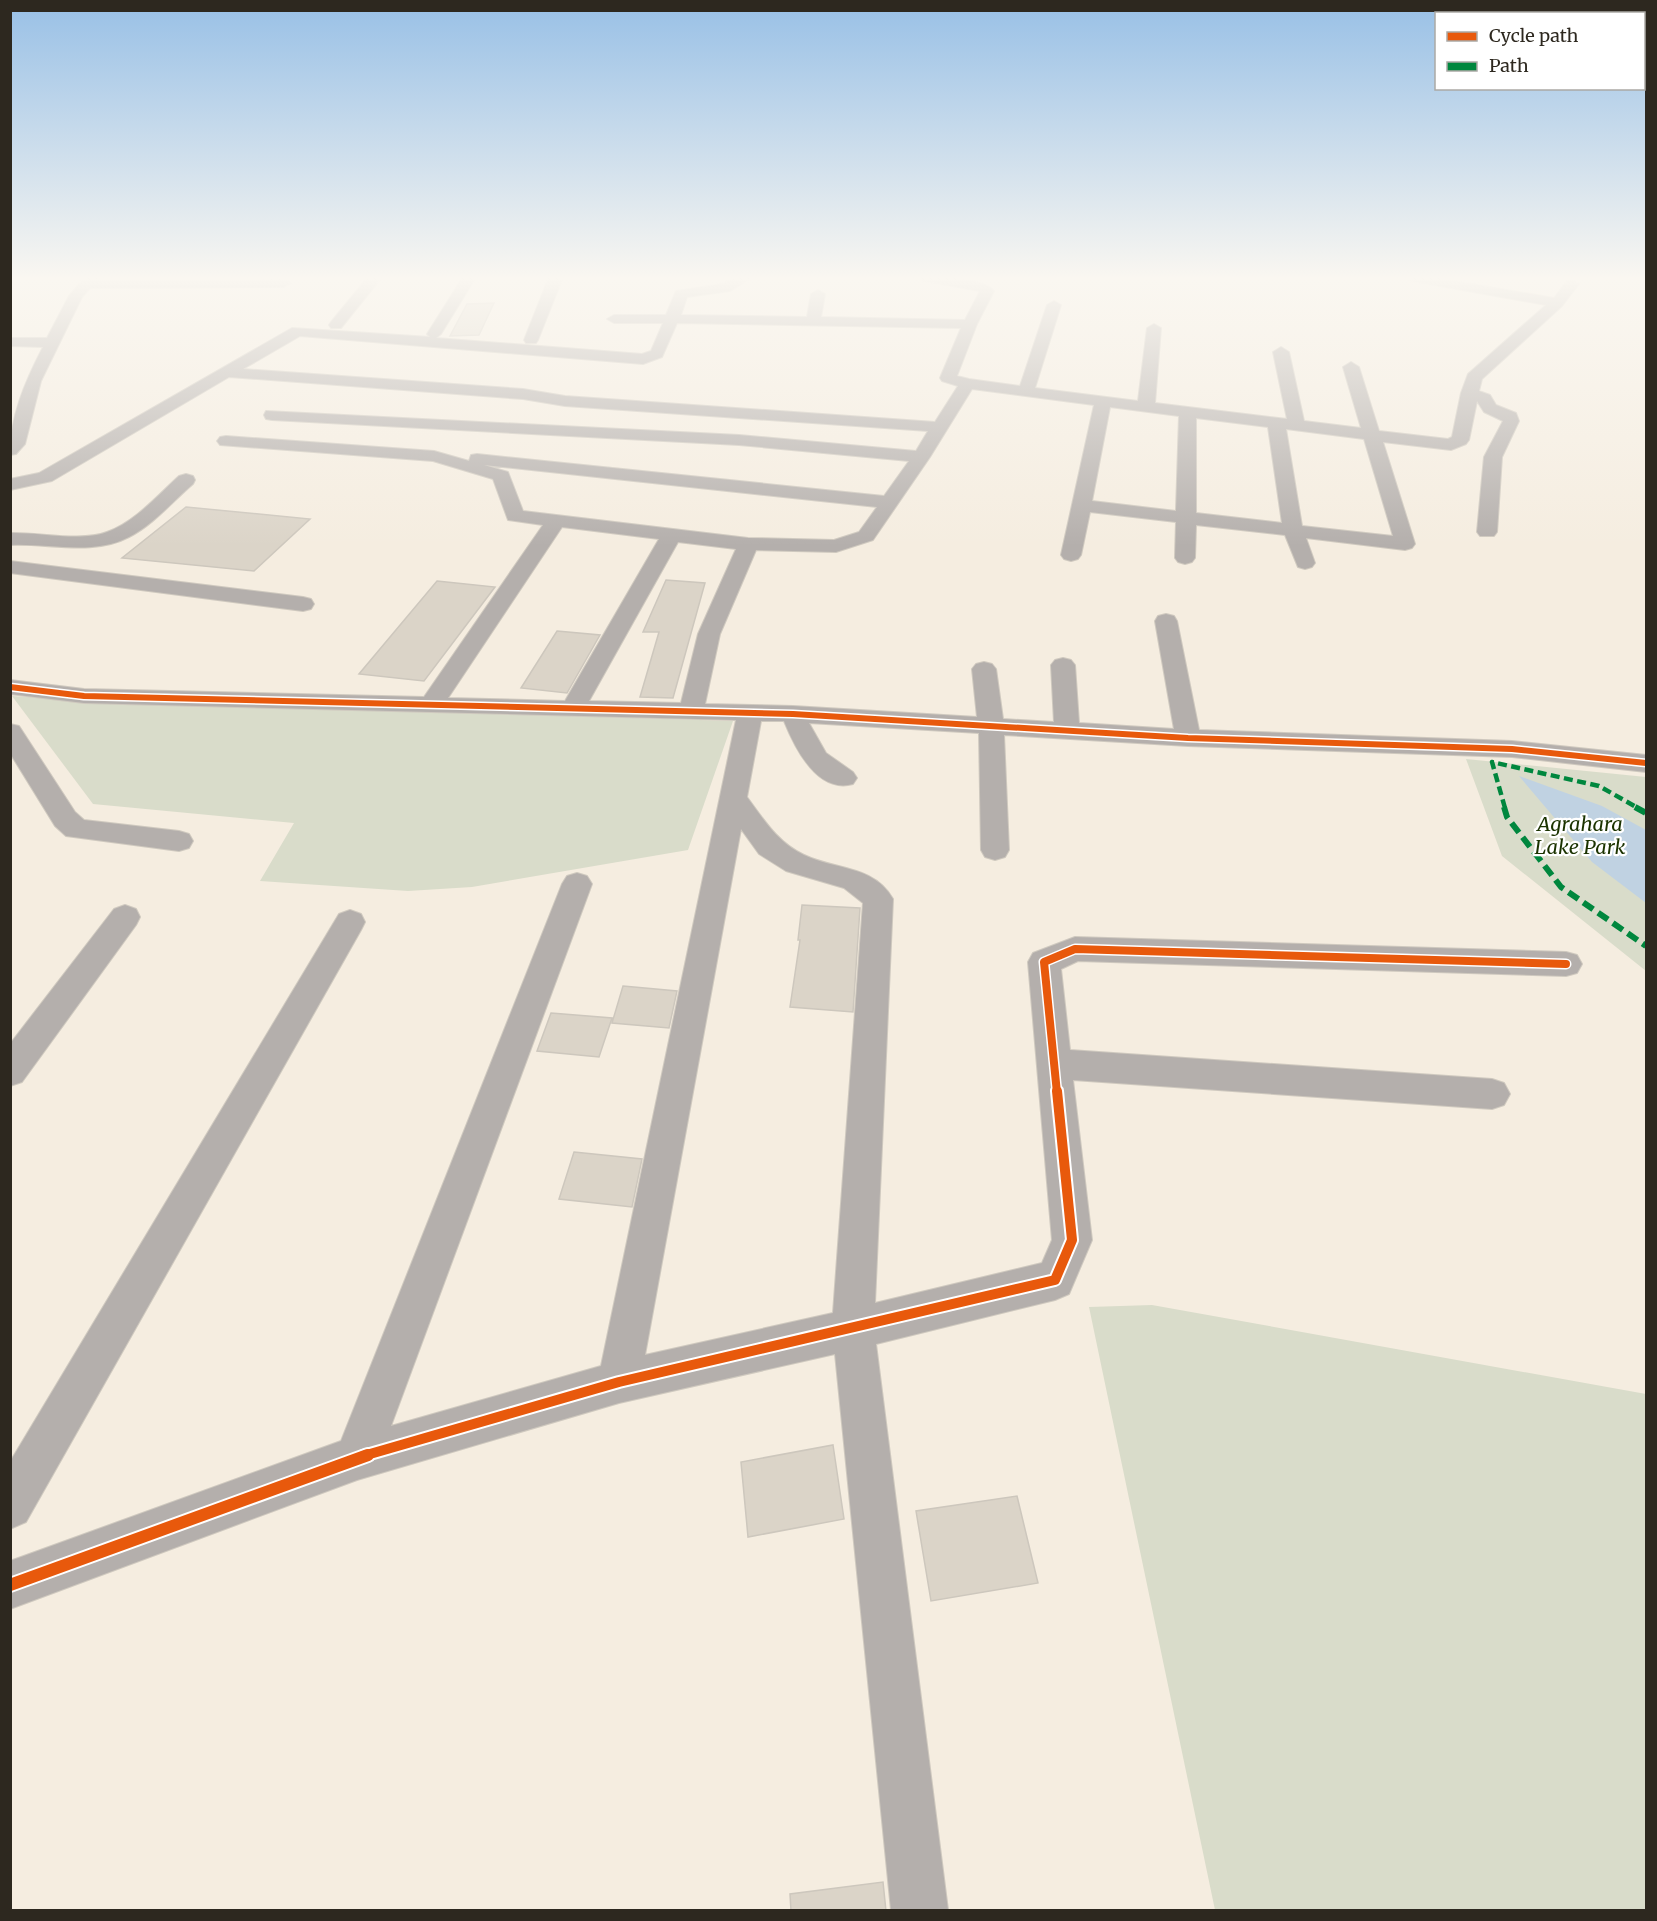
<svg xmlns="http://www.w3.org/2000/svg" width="1657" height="1921" viewBox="0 0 1657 1921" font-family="Merriweather,serif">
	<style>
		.green { fill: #d9dcca }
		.water { fill: #c0d2e2 }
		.building { fill: #dbd4c8; stroke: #cdc7bd; stroke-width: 1.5 }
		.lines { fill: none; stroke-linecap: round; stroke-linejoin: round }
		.minor-casing { stroke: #cfc9bf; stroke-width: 2 }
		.minor { fill: #b4afac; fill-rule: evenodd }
		.quiet-far1 { stroke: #00873e; stroke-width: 4.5; stroke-dasharray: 9 4.5; stroke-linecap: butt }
		.quiet { stroke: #00873e; stroke-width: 6; stroke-dasharray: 12 6; stroke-linecap: butt }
		.cycleway-far3-casing { stroke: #fff; stroke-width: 9 }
		.cycleway-far2-casing { stroke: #fff; stroke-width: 11 }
		.cycleway-far1-casing { stroke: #fff; stroke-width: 14 }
		.cycleway-casing { stroke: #fff; stroke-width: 16 }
		.cycleway-far3 { stroke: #e8590c; stroke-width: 6 }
		.cycleway-far2 { stroke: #e8590c; stroke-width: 8 }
		.cycleway-far1 { stroke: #e8590c; stroke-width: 10 }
		.cycleway { stroke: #e8590c; stroke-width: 12 }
		.labels { text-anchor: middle; stroke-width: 4.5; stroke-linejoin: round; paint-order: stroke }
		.park-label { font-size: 20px; font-style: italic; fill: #1b3300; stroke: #fff }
	</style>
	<rect width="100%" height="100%" fill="#f5ede0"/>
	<!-- green -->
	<path class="green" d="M12 696 126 703 733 721 688 850 472 887 408 891 260 881 294 823 93 804Z
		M1466 759 1646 777V971L1502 856Z
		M1152 1305 1646 1394V1910H1215L1089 1307Z"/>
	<!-- water -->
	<path class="water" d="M1519 776 1602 806 1646 830V903L1592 862Z"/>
	<!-- building -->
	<path class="building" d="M494 303 479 335 450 336 467 304Z
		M186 507 310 519 254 571 122 558Z
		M666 580 705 583 673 698 640 697 659 632H643Z
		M437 581 495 587 424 681 359 674Z
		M557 631 600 635 567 693 521 688Z
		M802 905 860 908 853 1012 790 1007 800 940H798Z
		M623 986 677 991 669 1028 612 1023Z
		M551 1013 612 1018 599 1057 537 1051Z
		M574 1152 642 1159 632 1207 559 1199Z
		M833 1445 844 1519 748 1537 741 1462Z
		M1017 1496 1038 1583 931 1601 916 1511Z
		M883 1882 886 1911H791L790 1894Z"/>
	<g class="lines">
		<defs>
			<path id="minor" d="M85 277H98L96 280 284 279 291 283 284 287 90 288 82 297 41 381 25 444 16 454 10 455C10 416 25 382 43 347L10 346V338H47L69 296Z
				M368 277H382L341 328H331L329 325 331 322Z
				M463 277H476L441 334 436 338 642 354 651 351 663 323H614L607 319 614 315H666L676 291 722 284 737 277H753L730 291 687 297 681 315 807 317 811 294 818 290 825 294 821 317 965 320 980 291 924 281 917 277C934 276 983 277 994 291L977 324 957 376 969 379 1020 386 1047 305 1054 301 1061 305 1035 388 1138 401 1147 328 1154 324 1161 328 1155 403 1287 419 1273 352 1281 347 1289 352 1304 421 1361 428 1343 367 1351 362 1359 367 1379 431 1448 439 1452 437 1461 393 1468 374 1546 305 1412 281 1406 277H1432L1554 298 1567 281 1572 280 1579 284 1562 306 1482 379 1479 391 1490 395 1496 405 1516 413 1519 421 1502 457 1497 532 1494 536H1480L1477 532 1484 457 1503 421 1484 412 1477 401 1469 440 1466 444 1451 450 1383 442 1415 544 1412 548 1405 550 1306 538 1315 563 1312 567 1305 569 1298 567 1285 535 1196 525 1195 558 1192 562 1185 564 1178 562 1175 558 1176 522 1090 512 1081 555 1078 559 1071 561 1064 559 1061 555 1094 405 972 389 930 457 873 540 836 552 756 550 720 634 705 704 793 706 977 717 972 669 976 664 984 662 992 664 996 669 1003 719 1054 722 1051 665 1055 660 1063 658 1071 660 1075 665 1079 723 1174 729 1155 621 1158 616 1166 614 1174 616 1177 621 1199 730 1512 741 1646 755V772L1512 757 1188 746 1004 735 1009 850 1005 857 995 860 985 857 981 850 979 733 809 723 826 753 853 772 857 778 853 784C817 794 795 748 784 721H761L747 797C764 820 778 843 804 855 835 870 874 865 893 899L875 1303 1042 1263 1052 1240 1028 962 1033 953 1075 937 1566 952 1577 955 1582 964 1577 973 1566 976 1078 961 1061 969 1070 1050 1492 1079 1504 1083 1510 1094 1504 1105 1492 1109 1073 1080 1092 1240 1069 1294 1055 1300 876 1344 948 1910H891L835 1354 619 1403 357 1480 10 1609V1561L341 1441 562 884 567 876 577 873 587 876 592 884 391 1426 601 1366 736 720 84 703 10 694V680L84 689 424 697 543 525 508 520 493 479 433 461 220 445 217 441 220 437 226 436 434 451 469 461 471 455 477 454 884 496 909 461 739 445 272 420 266 419 264 415 266 411 739 435 916 451 928 431 565 406 523 399 229 377 52 481 10 490V479L39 473 292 328 430 337 427 334ZM677 323 961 328 940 378 942 381 958 386 935 422 565 396 523 389 243 369 300 336 643 364 662 357ZM1110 407 1179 416 1176 511 1092 501ZM1196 418 1268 427 1282 523 1196 513ZM1286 429 1364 439 1393 536 1302 526ZM484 465 877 507 859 532 834 540 748 538 523 511 508 472ZM562 527 659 539 565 701 448 698ZM678 542 736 549 698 634 681 703 589 701ZM741 829 759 854 786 871 844 888 863 903 833 1313 645 1355Z
				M549 277H563L538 340 536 343H526L524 340Z
				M186 474 193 476 195 480 193 484C172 502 153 525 129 537 93 556 49 543 10 545V533C39 532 80 542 107 532 135 522 158 495 179 476Z
				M10 561 303 597 311 599 314 604 311 609 303 611 10 573Z
				M10 724 19 726 75 812 84 820 179 831 189 834 193 841 189 848 179 851 66 836 55 826 10 753Z
				M125 905 136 909 140 917 136 925 22 1082 10 1086V1044L114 909Z
				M350 910 361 914 365 922 361 930 26 1522 10 1529V1462L339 914Z"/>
		</defs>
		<!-- minor casing -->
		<use href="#minor" class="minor-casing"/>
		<!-- minor -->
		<use href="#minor" class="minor"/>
		<!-- quiet-far1 -->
		<path class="quiet-far1" d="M1505 808 1492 762 1599 786 1638 808"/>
		<!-- quiet -->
		<path class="quiet" d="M1504 807 1507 817 1561 887 1646 946
			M1635 807 1646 813"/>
		<defs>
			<path id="cycleway-far3" d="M10 687 84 696 793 714 1188 738 1512 749 1646 763"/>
			<path id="cycleway-far2" d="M1057 1093 1044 962 1075 949 1566 964"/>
			<path id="cycleway-far1" d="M363 1456 619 1382 1055 1280 1072 1240 1057 1091"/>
			<path id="cycleway" d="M10 1585 368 1455"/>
		</defs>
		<!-- cycleway-far3 casing -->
		<use href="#cycleway-far3" class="cycleway-far3-casing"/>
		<!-- cycleway-far2 casing -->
		<use href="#cycleway-far2" class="cycleway-far2-casing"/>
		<!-- cycleway-far1 casing -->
		<use href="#cycleway-far1" class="cycleway-far1-casing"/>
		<!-- cycleway casing -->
		<use href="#cycleway" class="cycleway-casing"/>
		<!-- cycleway-far3 -->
		<use href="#cycleway-far3" class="cycleway-far3"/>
		<!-- cycleway-far2 -->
		<use href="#cycleway-far2" class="cycleway-far2"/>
		<!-- cycleway-far1 -->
		<use href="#cycleway-far1" class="cycleway-far1"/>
		<!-- cycleway -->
		<use href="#cycleway" class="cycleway"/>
	</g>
	<!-- sky -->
	<linearGradient id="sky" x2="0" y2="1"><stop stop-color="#98c0e6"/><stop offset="0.51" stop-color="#faf7f1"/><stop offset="1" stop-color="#faf7f1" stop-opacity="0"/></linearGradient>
	<rect width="1657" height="546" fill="url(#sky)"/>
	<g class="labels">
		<!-- park labels -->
		<g class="park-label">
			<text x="1580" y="831">Agrahara<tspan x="1580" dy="23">Lake Park</tspan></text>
		</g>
	</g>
	<!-- border -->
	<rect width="1657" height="1921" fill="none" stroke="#2d281f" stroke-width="24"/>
	<!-- legend -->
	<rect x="1435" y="12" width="210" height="78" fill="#ffffff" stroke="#aba9a5" stroke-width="1.5"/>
	<rect x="1447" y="32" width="30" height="9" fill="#e8590c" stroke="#aba9a5" stroke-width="1.5"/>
	<text x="1489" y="42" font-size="18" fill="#2d281f">Cycle path</text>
	<rect x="1447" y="62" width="30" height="9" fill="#00873e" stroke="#aba9a5" stroke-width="1.5"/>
	<text x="1489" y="72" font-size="18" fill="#2d281f">Path</text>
</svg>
